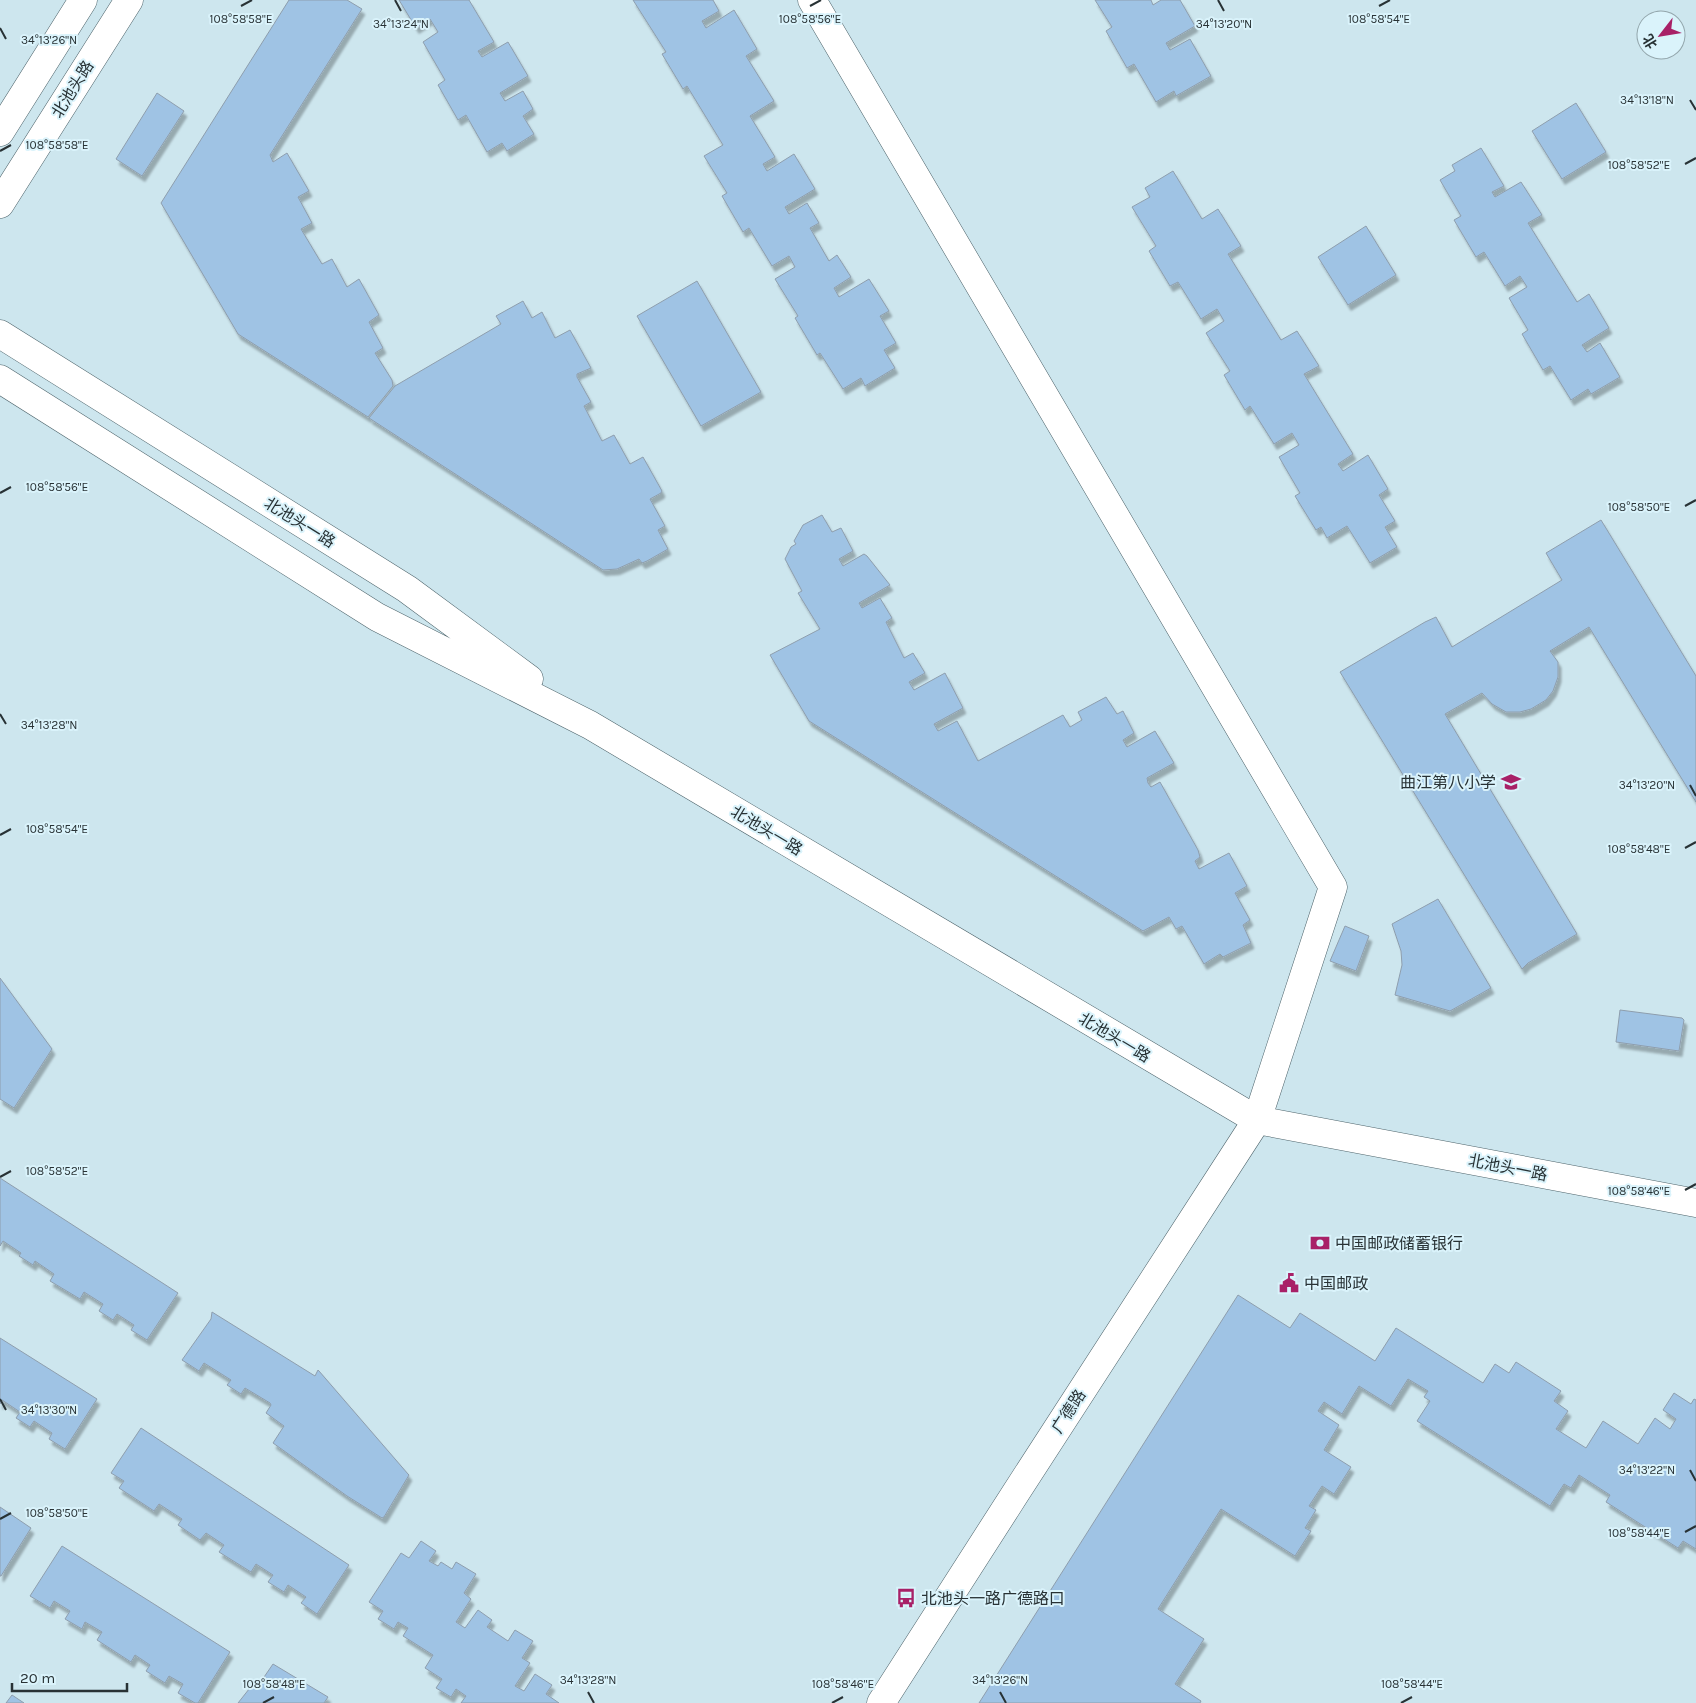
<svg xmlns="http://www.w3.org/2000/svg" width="1696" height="1703" viewBox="0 0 1696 1703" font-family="Karla,'Noto Sans SC',sans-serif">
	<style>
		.building { fill: #9fc3e4; stroke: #8e9ead; filter: url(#shadow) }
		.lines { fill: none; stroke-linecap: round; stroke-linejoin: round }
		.minor-casing { stroke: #4d636a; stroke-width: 29 }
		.tertiary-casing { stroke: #4d636a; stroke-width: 29 }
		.minor { stroke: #fff; stroke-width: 28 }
		.tertiary { stroke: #fff; stroke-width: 28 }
		.ticks { fill: none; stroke: #283235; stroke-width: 2 }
		.labels { text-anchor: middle; stroke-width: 4; stroke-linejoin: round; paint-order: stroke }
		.street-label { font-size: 16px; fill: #283235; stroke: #daf3fb }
		.poi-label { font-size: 16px; fill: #283235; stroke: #daf3fb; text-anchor: start }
		.ticks-label { font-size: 12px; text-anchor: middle; fill: #283235; stroke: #daf3fb; stroke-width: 4; stroke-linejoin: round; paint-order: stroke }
	</style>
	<defs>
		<filter id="shadow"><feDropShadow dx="3" dy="5.5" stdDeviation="1" flood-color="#0004"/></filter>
	</defs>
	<rect width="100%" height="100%" fill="#cde6ee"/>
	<!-- building -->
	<path class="building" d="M289 0H347L362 9 270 155 273 162 287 153 309 191 298 197 312 223 301 229 322 264 332 259 347 287 359 279 379 315 369 322 383 348 375 353 392 380 393 386 368 417 238 334 161 203Z
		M399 0H469L494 42 478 51 482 57 508 42 528 76 500 93 505 101 523 91 533 109 523 116 534 134 507 151 502 143 487 152 466 115 458 120 438 85 445 80 423 42 438 32 430 19 416 28Z
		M633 0H713L719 11 702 21 706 28 734 10 757 49 746 56 774 101 750 116 775 157 763 164 767 171 794 154 815 189 785 207 789 214 807 203 819 223 810 228 829 261 837 255 851 277 834 288 839 297 869 279 889 311 880 316 896 343 884 350 895 368 865 386 861 378 843 389 820 353 817 355 795 318 798 316 775 279 795 267 789 256 772 266 749 228 743 232 722 196 727 193 704 156 723 145 687 86 683 89 662 54 666 52Z
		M1095 0H1151L1153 5 1161 0H1180L1195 26 1166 43 1170 50 1190 39 1211 76 1176 96 1174 91 1156 102 1134 64 1127 68 1106 31 1112 27Z
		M157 93 184 111 142 176 116 159Z
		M1576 103 1606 152 1562 179 1532 131Z
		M1481 148 1504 186 1492 192 1495 197 1521 182 1542 215 1528 223 1577 302 1589 294 1609 328 1582 345 1587 352 1600 343 1620 377 1591 394 1588 389 1571 400 1550 366 1543 370 1522 334 1528 330 1509 298 1527 287 1520 276 1505 286 1484 252 1476 257 1454 220 1461 216 1440 180 1455 171 1452 165Z
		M1173 171 1202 219 1218 209 1241 246 1228 254 1281 340 1297 331 1319 366 1304 374 1353 454 1338 464 1343 471 1368 455 1388 489 1379 495 1395 521 1385 527 1397 547 1370 563 1347 526 1327 538 1321 527 1316 530 1295 496 1300 493 1279 457 1299 445 1292 433 1274 444 1250 406 1245 410 1224 375 1230 371 1206 333 1224 321 1217 309 1201 319 1178 282 1170 286 1149 251 1156 246 1132 207 1150 197 1145 188Z
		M1366 226 1396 275 1348 305 1318 257Z
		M697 281 761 392 701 426 637 316Z
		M523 301 532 318 542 312 555 338 570 330 591 368 577 374V377L591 402 584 406 602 441 614 435 630 464 643 457 662 491 661 493 650 499 665 526 658 530 668 549 647 561 642 563 639 559 617 569 603 570 369 418 395 386 501 324 496 316Z
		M822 515 832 532 841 528 853 551 839 559 843 566 864 554 867 556 890 585 859 603 862 608 880 598 892 618 886 622 904 658 913 653 925 673 909 682 914 690 945 673 963 708 934 724 938 731 957 721 978 761 1063 715 1070 727 1082 720 1078 712 1106 697 1117 714 1123 711 1134 733 1123 740 1127 747 1155 731 1174 763 1147 778 1148 783 1151 787 1160 782 1198 850 1200 857 1195 861 1199 869 1229 853 1247 886 1235 893 1250 920 1243 925 1251 943 1223 957 1220 954 1204 964 1182 926 1176 929 1169 917 1143 931 809 721 770 655 820 629 798 593 802 591 785 559 791 547 796 544 794 541 803 525Z
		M1601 520 1696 676V802L1589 627 1550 651 1558 662V677L1553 691 1546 700 1531 709 1520 712H1506L1492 704 1482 693 1445 714 1577 934 1528 963 1522 969 1340 672 1425 622 1436 617 1452 647 1562 580 1546 553Z
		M1438 899 1491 988 1450 1011 1395 995 1402 965 1401 951 1392 924Z
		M1345 926 1369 936 1356 971 1330 961Z
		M0 978 52 1049 14 1108 0 1099Z
		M1620 1010 1682 1018 1684 1020 1679 1051 1616 1042Z
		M0 1178 178 1293 147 1340 131 1330 134 1325 117 1314 113 1320 99 1311 103 1304 84 1292 80 1299 50 1281 54 1274 35 1261 33 1265 19 1256 21 1253 3 1241 0 1246Z
		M1238 1295 1290 1328 1300 1313 1375 1361 1396 1328 1483 1383 1495 1364 1509 1373 1516 1362 1561 1391 1554 1401 1568 1411 1556 1429 1586 1448 1603 1421 1638 1444 1655 1418 1670 1429 1676 1419 1663 1410 1674 1393 1691 1404 1694 1399 1696 1400V1549L1683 1541 1678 1548 1606 1502 1610 1495 1579 1475 1571 1488 1564 1484 1550 1506 1417 1421 1430 1401 1424 1397 1428 1391 1408 1379 1391 1406 1359 1386 1342 1414 1324 1402 1318 1411 1339 1425 1324 1450 1351 1467 1334 1494 1322 1486 1309 1506 1316 1510 1305 1528 1311 1531 1295 1556 1221 1509 1158 1609 1204 1639 1175 1684 1201 1701 1200 1703H979Z
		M212 1312 315 1376 318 1370 319 1371 408 1474 409 1475 384 1517 382 1518 347 1496 273 1443 284 1426 266 1413 271 1405 270 1403 245 1388 241 1394 227 1385 231 1380 204 1363 199 1371 182 1360 211 1319Z
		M0 1338 97 1399 65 1449 49 1439 52 1433 34 1421 30 1427 16 1418 20 1412 2 1400 0 1404Z
		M141 1428 349 1565 317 1614 301 1603 306 1597 288 1585 284 1592 268 1582 273 1575 256 1564 251 1572 219 1552 224 1545 206 1533 200 1540 178 1525 182 1519 159 1504 154 1511 119 1488 124 1481 111 1473Z
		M0 1507 31 1528 1 1576H0Z
		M421 1541 436 1551 429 1561 438 1566 441 1562 452 1569 456 1562 476 1574 464 1593 471 1599 456 1622 465 1628 478 1610 492 1620 487 1627 508 1641 515 1630 533 1641 522 1658 530 1663 515 1686 524 1691 535 1674 552 1685 546 1694 559 1703H461L466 1696 456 1689 451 1697 436 1688 442 1679 425 1668 433 1655 403 1636 408 1628 398 1622 394 1629 378 1619 383 1611 369 1602 401 1553 409 1558Z
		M62 1546 230 1652 198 1703H195L178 1693 183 1684 169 1676 165 1683 146 1671 150 1665 135 1655 131 1662 97 1640 102 1632 85 1622 82 1629 65 1619 70 1611 54 1601 50 1608 30 1596Z
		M273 1664 328 1697 324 1703H238L257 1679 262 1680Z
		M12 1695 24 1703H6Z"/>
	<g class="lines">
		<defs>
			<path id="minor" d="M812 0 1333 887 1257 1120"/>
			<path id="tertiary" d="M0 132 83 0
				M0 204 129 0
				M0 334 407 589 529 679
				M0 379 377 617 590 725 1257 1120 1696 1203
				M881 1703 1015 1494 1257 1120"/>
		</defs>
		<!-- minor casing -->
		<use href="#minor" class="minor-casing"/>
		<!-- tertiary casing -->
		<use href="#tertiary" class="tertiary-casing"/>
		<!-- minor -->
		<use href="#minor" class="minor"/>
		<!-- tertiary -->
		<use href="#tertiary" class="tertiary"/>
	</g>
	<!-- ticks -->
	<path class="ticks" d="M395 0 401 11M1218 0 1224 11M241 6 252 0M810 6 821 0M1379 6 1390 0M0 28 6 39M1690 100 1696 110M0 151 11 145M1685 164 1696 158M0 493 11 487M1685 506 1696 500M0 714 6 724M1690 785 1696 796M0 835 11 829M1685 848 1696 842M0 1177 11 1171M1685 1190 1696 1184M0 1399 6 1410M1690 1470 1696 1481M0 1519 11 1513M1685 1532 1696 1526M588 1692 594 1703M1000 1692 1006 1703M263 1703 274 1697M832 1703 843 1697M1401 1703 1412 1697"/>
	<!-- icons -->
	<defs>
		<symbol id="school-bare" viewBox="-9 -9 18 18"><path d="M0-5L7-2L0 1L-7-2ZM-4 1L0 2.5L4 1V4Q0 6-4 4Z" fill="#a82067" stroke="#daf3fb" stroke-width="2.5" paint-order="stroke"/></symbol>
		<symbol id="bank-bare" viewBox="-9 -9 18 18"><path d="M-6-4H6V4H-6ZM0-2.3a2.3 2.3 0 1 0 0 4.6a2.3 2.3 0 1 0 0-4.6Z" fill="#a82067" stroke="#daf3fb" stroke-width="2.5" paint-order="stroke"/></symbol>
		<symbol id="civic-bare" viewBox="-9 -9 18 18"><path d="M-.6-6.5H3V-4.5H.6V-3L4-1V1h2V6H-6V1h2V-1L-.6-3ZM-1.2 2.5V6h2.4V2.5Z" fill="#a82067" stroke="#daf3fb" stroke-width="2.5" paint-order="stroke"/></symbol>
		<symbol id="bus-bare" viewBox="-9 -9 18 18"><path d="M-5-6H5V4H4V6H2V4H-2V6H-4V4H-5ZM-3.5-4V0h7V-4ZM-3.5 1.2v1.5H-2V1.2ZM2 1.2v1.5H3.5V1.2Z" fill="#a82067" stroke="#daf3fb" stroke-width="2.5" paint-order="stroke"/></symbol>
	</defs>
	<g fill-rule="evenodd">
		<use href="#school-bare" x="1497" y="768" width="28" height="28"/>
		<use href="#bank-bare" x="1306" y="1229" width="28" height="28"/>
		<use href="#civic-bare" x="1275" y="1269" width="28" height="28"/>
		<use href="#bus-bare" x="892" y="1584" width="28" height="28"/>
	</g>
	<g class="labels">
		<!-- street labels -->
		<g class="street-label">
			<text transform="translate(72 89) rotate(-58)" y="6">北池头路</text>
			<text transform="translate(300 522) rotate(32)" y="6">北池头一路</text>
			<text transform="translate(767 830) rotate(31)" y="6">北池头一路</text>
			<text transform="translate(1115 1037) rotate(31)" y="6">北池头一路</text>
			<text transform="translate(1508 1167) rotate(11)" y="6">北池头一路</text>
			<text transform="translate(1068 1411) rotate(-57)" y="6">广德路</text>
		</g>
		<!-- poi labels -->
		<g class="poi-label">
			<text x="1496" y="788" text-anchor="end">曲江第八小学</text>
			<text x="1335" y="1249">中国邮政储蓄银行</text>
			<text x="1304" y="1289">中国邮政</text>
			<text x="921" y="1604">北池头一路广德路口</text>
		</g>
	</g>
	<g class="ticks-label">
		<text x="241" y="23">108°58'58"E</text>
		<text x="810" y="23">108°58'56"E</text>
		<text x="1379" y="23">108°58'54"E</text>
		<text x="401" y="28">34°13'24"N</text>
		<text x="1224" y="28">34°13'20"N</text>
		<text x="49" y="44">34°13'26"N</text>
		<text x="1647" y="104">34°13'18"N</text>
		<text x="57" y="149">108°58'58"E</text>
		<text x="1639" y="169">108°58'52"E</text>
		<text x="57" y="491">108°58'56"E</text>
		<text x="1639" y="511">108°58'50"E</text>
		<text x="49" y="729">34°13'28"N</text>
		<text x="1647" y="789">34°13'20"N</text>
		<text x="57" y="833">108°58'54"E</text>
		<text x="1639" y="853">108°58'48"E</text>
		<text x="57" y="1175">108°58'52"E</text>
		<text x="1639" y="1195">108°58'46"E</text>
		<text x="49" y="1414">34°13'30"N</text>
		<text x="1647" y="1474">34°13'22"N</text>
		<text x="57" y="1517">108°58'50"E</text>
		<text x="1639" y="1537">108°58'44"E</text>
		<text x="588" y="1684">34°13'28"N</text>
		<text x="1000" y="1684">34°13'26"N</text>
		<text x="274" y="1688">108°58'48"E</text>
		<text x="843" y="1688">108°58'46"E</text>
		<text x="1412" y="1688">108°58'44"E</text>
	</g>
	<!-- north arrow -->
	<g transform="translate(1661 35) rotate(239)"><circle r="24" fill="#daf3fb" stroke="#93a6ac"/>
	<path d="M0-4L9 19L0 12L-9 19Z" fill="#a82067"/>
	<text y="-8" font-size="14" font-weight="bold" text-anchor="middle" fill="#283235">北</text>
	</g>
	<!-- scale -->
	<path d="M12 1683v8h115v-8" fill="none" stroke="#283235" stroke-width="2.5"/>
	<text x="20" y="1683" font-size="15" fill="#283235" stroke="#daf3fb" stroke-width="4" paint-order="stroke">20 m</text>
</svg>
